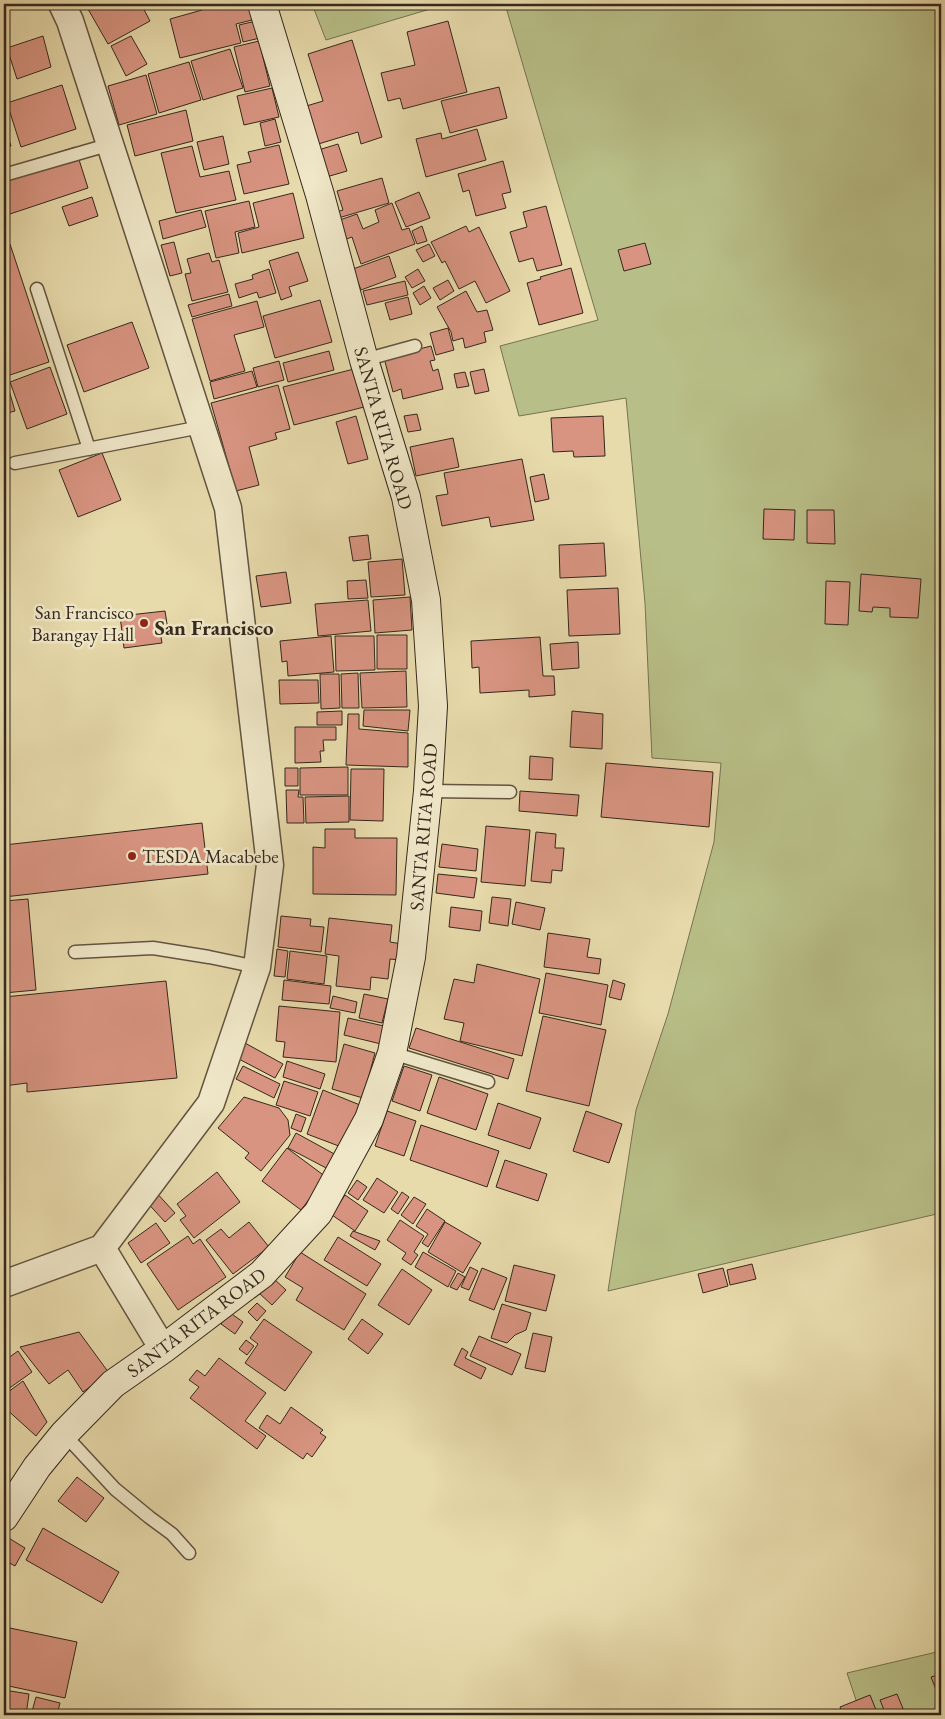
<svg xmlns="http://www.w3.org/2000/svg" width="945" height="1719" viewBox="0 0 945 1719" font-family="'EB Garamond',serif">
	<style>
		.green { fill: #b8be87; stroke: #767352 }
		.building { fill: #d89481; stroke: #35281c }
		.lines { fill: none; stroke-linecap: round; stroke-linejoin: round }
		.lane-casing { stroke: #625440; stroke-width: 15 }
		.street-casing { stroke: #625440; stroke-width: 29 }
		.secondary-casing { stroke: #35281c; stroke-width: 30 }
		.lane { stroke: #efe7c8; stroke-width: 12 }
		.street { stroke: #efe7c8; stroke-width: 26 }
		.secondary { stroke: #efe7c8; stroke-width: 28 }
		.poi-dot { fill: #8f2418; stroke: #efe7c8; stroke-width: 2 }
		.labels { text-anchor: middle; stroke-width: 5; stroke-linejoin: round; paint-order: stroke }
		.street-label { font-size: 19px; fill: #35281c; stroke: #efe7c8 }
		.poi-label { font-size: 19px; fill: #35281c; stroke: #efe7c8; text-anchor: end }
		.quarter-label { font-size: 21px; font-weight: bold; fill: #35281c; stroke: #efe7c8 }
	</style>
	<rect width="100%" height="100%" fill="#e7daab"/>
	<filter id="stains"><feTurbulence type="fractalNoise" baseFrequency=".004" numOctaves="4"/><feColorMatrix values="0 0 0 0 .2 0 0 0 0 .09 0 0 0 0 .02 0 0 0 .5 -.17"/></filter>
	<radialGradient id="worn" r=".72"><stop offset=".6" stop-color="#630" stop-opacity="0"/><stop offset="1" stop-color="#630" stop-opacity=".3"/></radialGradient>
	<!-- green -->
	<path class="green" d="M312 4H447L326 40Z
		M505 4H941V1213L608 1291 636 1110 668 1014 714 842 721 763 652 758 645 603 626 398 519 416 500 346 598 320Z
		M941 1651V1715H861L847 1673Z"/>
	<!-- building -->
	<path class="building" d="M98 4H141L150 21 108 44 88 9Z
		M210 4H252L256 19 236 24 241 43 180 58 170 19 202 10V6Z
		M256 21 260 38 243 42 239 25Z
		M448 21 467 92 403 109 400 98 388 101 381 73 415 65 407 32Z
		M43 36 51 67 17 79 7 48Z
		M131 36 147 64 126 76 111 46Z
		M352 40 382 137 361 144 358 132 315 145 303 107 323 101 308 54Z
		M259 41 270 86 245 92 234 47Z
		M230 49 243 88 203 100 191 61Z
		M189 62 201 100 159 113 148 74Z
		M146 75 157 114 119 125 108 86Z
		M62 85 76 129 21 147 7 103Z
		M499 87 507 118 450 133 441 101Z
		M272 88 279 117 244 125 237 96Z
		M4 100 9 118 4 119Z
		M186 110 193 141 135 156 127 125Z
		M275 119 281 142 265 146 260 123Z
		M4 125 11 146 4 148Z
		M477 129 486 160 426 177 416 139 441 133 442 139Z
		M223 136 229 164 204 170 197 142Z
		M338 144 347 171 323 178 315 151Z
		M279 145 289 184 244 194 237 165 251 162 248 152Z
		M192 146 200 177 229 171 236 200 176 213 161 153Z
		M75 147 88 188 4 216V170Z
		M503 161 511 192 502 194 506 208 476 216 469 190 463 192 458 174Z
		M382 178 389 203 335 219 333 213 343 210 337 191Z
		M419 192 430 218 406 227 395 202Z
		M293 193 304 238 242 253 238 233 259 227 253 203Z
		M92 197 98 216 69 226 62 207Z
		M249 201 255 227 235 232 239 253 216 258 205 211Z
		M392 203 402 230 409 228 415 244 361 264 352 237 341 241 334 222 357 214 363 229 379 222 375 210Z
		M546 206 562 265 537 271 533 258 519 262 510 232 527 227 523 212Z
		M201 210 206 227 163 239 159 221Z
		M422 226 427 241 417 244 412 231Z
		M466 226 469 232 479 227 510 291 486 303 475 281 459 289 445 261 442 263 431 242Z
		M174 242 182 273 170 276 161 245Z
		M645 243 651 264 624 271 618 250Z
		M10 244 49 362 4 377V246Z
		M429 244 435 256 423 262 416 250Z
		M298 252 308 281 289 287 292 296 281 300 269 261Z
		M209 253 212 262 219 260 228 292 192 301 185 274 191 273 187 259Z
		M389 256 396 277 361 290 353 269Z
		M571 268 583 313 539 325 527 283 541 279 540 277Z
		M269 269 276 293 259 298 257 292 239 298 235 284 253 279 252 275Z
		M418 269 425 281 412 288 405 277Z
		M448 280 454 291 440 300 433 288Z
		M405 281 408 295 367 305 363 291Z
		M424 286 431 298 420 305 413 293Z
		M466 291 477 312 487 310 493 330 484 332 486 342 465 348 463 338 453 341 451 332 437 307Z
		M229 294 232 306 192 317 188 305Z
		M408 297 412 314 390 320 385 303Z
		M320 300 332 342 275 358 263 316Z
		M257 301 264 327 234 335 245 371 210 381 192 319Z
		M132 322 149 368 84 392 67 345Z
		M448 328 454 350 436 355 430 333Z
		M431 346 435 360 430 361 433 371 438 369 443 389 403 399 401 389 393 392 384 358Z
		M329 351 334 370 288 382 283 363Z
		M279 361 284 380 258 387 253 368Z
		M50 367 67 414 27 429 10 382Z
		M354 369 364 407 294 425 283 387Z
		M484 369 489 391 475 394 470 372Z
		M252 371 257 387 214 399 210 382Z
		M465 372 469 386 457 388 454 374Z
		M4 380H6L15 411 4 414Z
		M278 385 290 429 275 433 277 439 249 447 259 485 236 491 211 403Z
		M417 414 421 430 408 432 404 416Z
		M356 416 368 459 348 464 336 422Z
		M603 416 605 456 574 457 573 451 553 452 551 418Z
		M453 438 459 467 416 476 410 447Z
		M102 453 121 500 78 517 59 470Z
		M522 459 534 520 491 527 489 517 442 526 436 496 448 494 444 473Z
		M544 474 549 499 535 502 530 477Z
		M764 509 795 510 794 540 763 539Z
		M807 510H834L835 544 807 543Z
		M368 535 371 559 353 561 349 537Z
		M604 543 606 576 560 578 559 545Z
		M402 559 405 595 371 597 368 562Z
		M286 572 291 603 261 607 256 576Z
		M861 574 921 579 918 618 890 617V608L873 607 872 612 859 611Z
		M366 580 368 598 348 599 347 581Z
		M826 581 850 582 848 625 825 624Z
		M618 588 620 634 569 636 567 590Z
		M410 597 412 630 375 633 373 600Z
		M368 600 371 631 318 636 315 604Z
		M165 611 168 630 160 631 162 643 124 648 120 616Z
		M377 635H407V669H377Z
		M331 636 334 672 288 676 287 661 282 662 280 641Z
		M335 636H374L375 670 336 671Z
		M540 637 543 676H554L555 695 529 697V690L480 693 479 667 472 668 471 641Z
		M578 642 579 668 552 670 550 644Z
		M406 671 407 707 362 708 360 673Z
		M358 673 359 708H342L341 674Z
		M320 674H339L340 708 321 709Z
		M279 680H318L319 703 280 704Z
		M364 710H410L408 731 363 726Z
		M342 711V725H317V712Z
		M572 711 603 714 602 749 570 747Z
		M348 714H359V729L408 733V767L346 765Z
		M295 727H336V740H323L324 751H320L321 762 295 763Z
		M530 756 553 758 552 780 529 779Z
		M606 763 713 772 709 827 601 817Z
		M348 767V795H300V768Z
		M285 768H298V786H285Z
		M351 769H384L383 821 350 820Z
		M286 790H299L298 797H303L304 823H287Z
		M520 791 579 795 577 816 519 811Z
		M349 796V822L306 823 305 797Z
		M202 823 208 874 4 897V845Z
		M486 826 530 830 525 886 481 882Z
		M325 829H355V838H397L396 895 313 894V847L325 848Z
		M536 832 556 834 555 848H564L562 871 552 870 551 883 531 881Z
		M442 844 478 849 476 871 439 867Z
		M438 874 477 878 474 898 436 893Z
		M492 897 511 899 508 926 489 923Z
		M28 899 36 990 4 993V901Z
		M516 902 545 908 540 930 512 924Z
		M451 907 482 911 480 931 449 927Z
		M281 916 311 919 310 926 324 927 321 952 278 947Z
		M329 918 392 925 390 942 402 944 400 960 390 959 388 979 371 977 370 990 336 986 339 956 325 954Z
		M548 933 590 939 587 957 601 959 599 974 544 967Z
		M277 949 288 951 285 977 274 976Z
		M290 951 327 956 324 984 287 979Z
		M477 964 540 979 522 1056 460 1041 464 1023 444 1019 454 979 474 983Z
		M546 973 608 985 601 1025 539 1013Z
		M284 980 331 986 329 1004 282 1000Z
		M613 980 625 984 621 1000 609 997Z
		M166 981 177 1078 27 1092V1083L4 1086V997Z
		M364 994 388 999 382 1023 359 1018Z
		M333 996 357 1002 355 1013 330 1008Z
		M279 1006 340 1012 336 1062 283 1057 285 1042 276 1041Z
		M543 1016 606 1030 589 1106 526 1091Z
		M348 1018 384 1026 381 1044 344 1035Z
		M416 1028 514 1059 508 1079 409 1048Z
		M245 1043 283 1064 275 1078 237 1058Z
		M344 1044 375 1053 363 1098 332 1089Z
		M287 1061 325 1074 320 1089 283 1077Z
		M243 1066 280 1084 274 1098 236 1079Z
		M404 1066 432 1075 420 1111 392 1101Z
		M439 1077 488 1094 476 1130 427 1113Z
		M284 1081 318 1092 310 1116 276 1105Z
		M323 1090 360 1105 344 1148 307 1134Z
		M244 1097 279 1108 288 1120 290 1135 261 1171 245 1158 249 1153 218 1128Z
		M498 1103 541 1118 530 1149 488 1135Z
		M387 1111 416 1121 404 1156 375 1146Z
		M586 1111 622 1124 609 1163 573 1151Z
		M296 1114 306 1118 301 1132 291 1128Z
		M421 1125 499 1151 487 1187 410 1160Z
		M296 1133 338 1156 330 1170 288 1148Z
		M287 1148 326 1177 301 1210 262 1181Z
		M505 1160 547 1174 538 1201 496 1187Z
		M217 1172 240 1202 194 1238 180 1220 186 1216 177 1204Z
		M377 1178 398 1192 384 1213 363 1200Z
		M357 1180 367 1187 358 1200 348 1193Z
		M154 1190 175 1213 165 1222 144 1199Z
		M402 1192 409 1197 398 1214 391 1209Z
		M345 1195 368 1211 355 1231 332 1215Z
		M414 1197 426 1204 413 1224 401 1215Z
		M427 1209 445 1221 428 1247 422 1243 428 1234 416 1226Z
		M400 1220 424 1236 414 1252 418 1255 411 1265 402 1259 406 1253 387 1240Z
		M249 1222 269 1247 233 1274 206 1240 221 1229 229 1238Z
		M445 1222 481 1243 463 1273 428 1252Z
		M156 1223 170 1243 141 1263 128 1243Z
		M353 1231 380 1241 375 1250 350 1236Z
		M188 1236 193 1244 200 1239 226 1277 178 1310 147 1264Z
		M338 1237 381 1264 367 1286 324 1260Z
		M300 1252 366 1294 344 1330 296 1300 303 1288 285 1277Z
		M423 1252 456 1271 448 1287 415 1267Z
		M752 1264 756 1279 730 1285 727 1270Z
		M514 1265 555 1275 546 1311 505 1301Z
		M470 1267 478 1271 469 1290 461 1287Z
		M482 1268 507 1278 494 1310 469 1300Z
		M723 1268 728 1286 703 1293 698 1274Z
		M402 1269 432 1290 409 1325 378 1305Z
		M458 1273 465 1277 457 1290 450 1287Z
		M273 1278 286 1290 272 1305 260 1294Z
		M257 1303 266 1311 257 1321 248 1312Z
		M502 1304 531 1313 526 1330 515 1335 507 1343 491 1338Z
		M229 1312 243 1322 235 1334 221 1324Z
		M264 1319 312 1352 285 1391 245 1363 258 1344 250 1338Z
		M362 1319 383 1334 368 1354 348 1339Z
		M79 1332 109 1373 83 1392 68 1370 49 1384 20 1347Z
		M533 1333 552 1337 545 1372 525 1368Z
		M479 1336 521 1354 512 1375 470 1356Z
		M246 1340 254 1346 247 1355 239 1349Z
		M462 1348 468 1352 465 1358 486 1368 481 1379 454 1365Z
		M18 1351 32 1372 4 1392V1361Z
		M219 1358 266 1393 245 1421 266 1436 257 1449 190 1398 199 1387 189 1380 197 1370 205 1376Z
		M23 1381 47 1422 36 1436 4 1407V1395Z
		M291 1407 323 1430 320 1433 326 1437 312 1457 307 1453 303 1459 259 1428 267 1415 280 1424Z
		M77 1477 104 1498 86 1522 58 1501Z
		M43 1528 119 1572 102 1603 26 1560Z
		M7 1537 25 1548 15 1566 4 1560V1542Z
		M5 1627 77 1642 65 1698 4 1685V1633Z
		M941 1674V1691L937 1692 931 1677Z
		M4 1690 29 1694 26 1715H4Z
		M897 1694 904 1711 891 1715H886L880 1700Z
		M870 1695 878 1715H843L840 1707Z
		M36 1697 60 1703 57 1715H31Z"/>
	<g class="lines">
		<defs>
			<path id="lane" d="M4 175 111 144
				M37 289 89 449
				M364 360 415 346
				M15 463 201 427
				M428 791 510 792
				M75 952 153 948 209 957 257 967
				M392 1053 488 1082
				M64 1434 115 1489 149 1517 172 1534 189 1553"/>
			<path id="street" d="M102 1248 163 1349
				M4 1284 102 1248 211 1103 257 967 270 865 228 508 70 21 62 4"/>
			<path id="secondary" d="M4 1517 37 1467 64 1434 113 1384 163 1349 262 1274 318 1213 369 1119 392 1053 411 957 428 791 433 706 426 600 406 497 364 360 320 195 262 4"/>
		</defs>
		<!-- lane casing -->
		<use href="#lane" class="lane-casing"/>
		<!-- street casing -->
		<use href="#street" class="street-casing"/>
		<!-- secondary casing -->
		<use href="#secondary" class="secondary-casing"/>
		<!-- lane -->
		<use href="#lane" class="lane"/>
		<!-- street -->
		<use href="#street" class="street"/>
		<!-- secondary -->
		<use href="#secondary" class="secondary"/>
	</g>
	<!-- markers -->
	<g class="poi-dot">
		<circle cx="144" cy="623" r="5"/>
		<circle cx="132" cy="856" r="5"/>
	</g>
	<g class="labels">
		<!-- street labels -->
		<g class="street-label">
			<text transform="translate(384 428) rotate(74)" y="7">SANTA RITA ROAD</text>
			<text transform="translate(423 827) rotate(-85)" y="7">SANTA RITA ROAD</text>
			<text transform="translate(196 1322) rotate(-37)" y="7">SANTA RITA ROAD</text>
		</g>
		<!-- poi labels -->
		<g class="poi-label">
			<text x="134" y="619">San Francisco<tspan x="134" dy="22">Barangay Hall</tspan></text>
			<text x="142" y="863" text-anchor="start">TESDA Macabebe</text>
		</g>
		<!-- quarter labels -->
		<g class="quarter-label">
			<text x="214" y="635">San Francisco</text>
		</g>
	</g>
	<!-- margin -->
	<rect width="945" height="1719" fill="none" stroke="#e7daab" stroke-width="20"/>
	<rect x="5" y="5" width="935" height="1709" fill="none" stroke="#35281c" stroke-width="2.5"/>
	<rect x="10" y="10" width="925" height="1699" fill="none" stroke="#35281c"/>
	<rect width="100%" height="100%" filter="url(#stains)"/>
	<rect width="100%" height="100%" fill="url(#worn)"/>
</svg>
